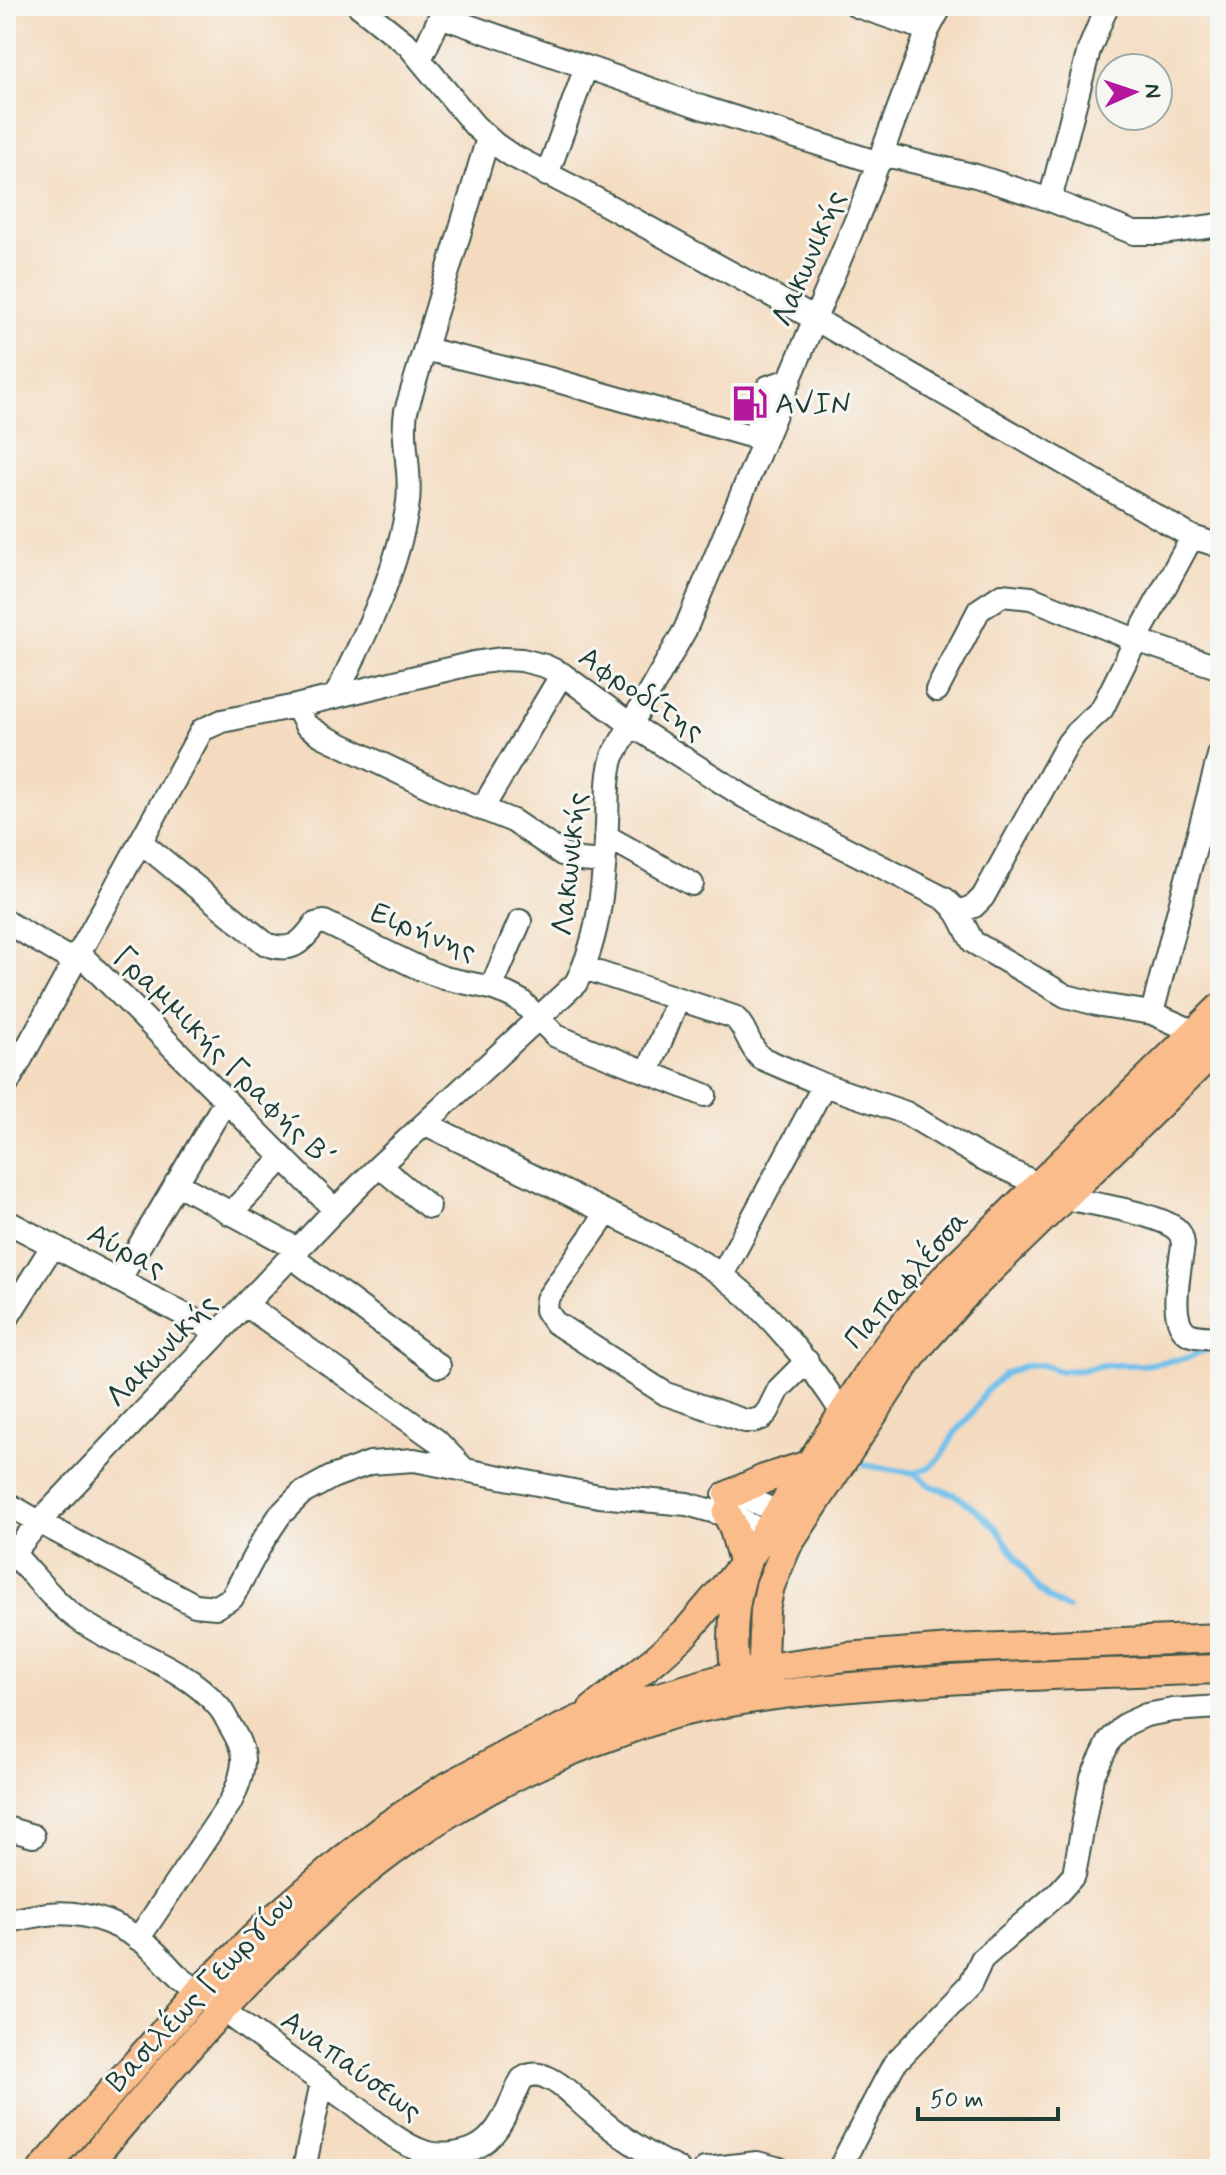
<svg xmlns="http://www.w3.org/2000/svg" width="1226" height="2175" viewBox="0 0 1226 2175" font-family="Mynerve,sans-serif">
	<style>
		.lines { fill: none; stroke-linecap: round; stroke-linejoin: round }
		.stream { stroke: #6fc0eb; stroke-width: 6 }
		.minor-casing { stroke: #3f5549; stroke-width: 26 }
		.major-casing { stroke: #3f5549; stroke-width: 32 }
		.minor { stroke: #fff; stroke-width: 22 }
		.major { stroke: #f9bc8a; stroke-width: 28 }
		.labels { text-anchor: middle; stroke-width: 6; stroke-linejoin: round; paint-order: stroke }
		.street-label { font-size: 30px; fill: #1f3d34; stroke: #f6f6f2 }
		.poi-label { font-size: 30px; fill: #1f3d34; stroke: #f6f6f2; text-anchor: start }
	</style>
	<rect width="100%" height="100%" fill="#f6f6f2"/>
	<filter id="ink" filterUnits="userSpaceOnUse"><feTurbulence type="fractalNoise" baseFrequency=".0125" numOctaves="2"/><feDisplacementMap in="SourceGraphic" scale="16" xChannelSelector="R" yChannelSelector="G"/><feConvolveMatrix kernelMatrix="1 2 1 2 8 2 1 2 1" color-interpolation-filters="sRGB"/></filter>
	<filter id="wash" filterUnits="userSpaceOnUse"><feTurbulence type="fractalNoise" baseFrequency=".006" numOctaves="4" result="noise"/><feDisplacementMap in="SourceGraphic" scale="32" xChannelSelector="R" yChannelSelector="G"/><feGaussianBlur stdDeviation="1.8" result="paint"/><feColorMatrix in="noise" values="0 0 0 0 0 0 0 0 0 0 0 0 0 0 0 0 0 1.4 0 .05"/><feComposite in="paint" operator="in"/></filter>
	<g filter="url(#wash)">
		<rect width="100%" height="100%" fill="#f4dbbf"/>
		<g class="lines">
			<!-- stream -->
			<path class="stream" d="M864 1465 914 1473 931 1486 954 1494 979 1512 998 1530 1035 1585 1050 1599 1068 1609
				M914 1473 930 1467 943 1454 954 1434 973 1412 985 1392 1004 1374 1024 1366 1042 1365 1060 1371 1082 1370 1103 1365H1144L1187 1358 1213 1347
				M1210 1726 1220 1752"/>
		</g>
	</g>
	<g filter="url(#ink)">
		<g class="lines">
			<defs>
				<path id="minor" d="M359 6 408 45 475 126 495 144 511 155 594 198 815 319 1192 537 1220 546
					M857 6 928 30
					M440 16 704 108 879 163
					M421 58 445 6
					M882 154 976 176 1050 200 1134 233H1162L1220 225
					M547 175 586 67
					M1050 200 1089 50 1107 6
					M425 349 554 380 764 440
					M766 436 756 417 768 387 790 380
					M937 690 979 610 1002 595 1031 598 1136 640 1220 668
					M335 697C364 637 399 569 408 502 412 472 401 441 406 411L488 138
					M296 706 306 725 323 736 440 792 513 821 562 854 580 860 604 862
					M482 809 562 674
					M606 836 692 884
					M141 842 266 944C291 953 301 944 315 924L324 922 421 969 444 978 491 988 507 994 521 1001 556 1036 705 1095
					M959 912 974 906 983 897 1068 743 1076 733 1102 709 1136 640 1192 537
					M6 922 73 961
					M78 952 335 1210
					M584 968 734 1017C747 1028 748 1046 761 1058L824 1085 906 1113 982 1158 1040 1185
					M491 988 520 921
					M1152 1013 1220 752
					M648 1072 678 999
					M6 1086 202 730 222 721 296 706 474 663 503 659 522 660 545 666 562 674 630 724 745 797 945 899C962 914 962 924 973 942L1066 996 1101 1005 1152 1013 1195 1032
					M426 1124 651 1234C675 1247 699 1259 721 1275 767 1308 813 1367 843 1414
					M379 1166 429 1207
					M176 1183 299 1250
					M1063 1198C1090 1203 1155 1213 1175 1228 1181 1233 1182 1237 1183 1244 1181 1266 1166 1322 1189 1334 1198 1338 1210 1337 1220 1338
					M607 1213 547 1299 546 1310 554 1322 666 1394 745 1421H753L762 1418 768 1411 779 1389 807 1361
					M230 1214 283 1158
					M6 1221 219 1333
					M292 1257 439 1366
					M722 1275 824 1085
					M119 1280 226 1100
					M246 1305 436 1440 464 1469
					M6 1320 53 1245
					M724 1495C748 1494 771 1509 791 1522
					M6 1503 39 1522 195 1605 216 1607 232 1598 262 1542 280 1515 301 1494 332 1477 370 1463 414 1460 599 1496 687 1504 740 1519 779 1541
					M13 1553C34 1575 53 1601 78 1619 121 1650 183 1664 218 1706 224 1712 227 1721 231 1727 237 1737 244 1751 243 1762 242 1777 237 1789 230 1803L138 1939
					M6 1562 39 1522 335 1210 379 1166 576 983C601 935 604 877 607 824 608 802 606 778 613 756L685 630 862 206 928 30 941 6
					M6 1828 33 1836
					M6 1922C44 1913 69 1908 107 1922 123 1928 141 1939 154 1951 163 1959 170 1969 179 1977 235 2021 294 2062 351 2103 372 2118 398 2143 422 2151 437 2157 460 2155 475 2148 502 2135 509 2103 522 2079 529 2074 537 2073 546 2077 563 2084 576 2099 590 2111 616 2133 647 2155 678 2169
					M304 2169 322 2082
					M705 2169 757 2163 780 2169
					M839 2169 894 2064 970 1985 982 1959 1058 1893 1074 1875 1092 1777 1110 1740 1126 1724 1146 1715 1173 1710 1220 1707"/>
				<path id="major" d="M729 1495 764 1479 811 1464
					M727 1514 733 1526 744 1565
					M765 1687 763 1657 765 1610 770 1586 787 1546 901 1371 920 1345 969 1290 1220 1045
					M738 1690C730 1648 731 1601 747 1561L880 1356 901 1328 950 1272 1220 1008
					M592 1710 656 1659 687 1631 738 1571
					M43 2169 199 1992 269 1923 344 1859 387 1826 445 1788 514 1751 579 1720 735 1675 780 1666 846 1657 951 1649 1220 1638
					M83 2169C170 2069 251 1968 353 1882 432 1816 524 1765 621 1732 639 1726 658 1718 677 1713 752 1695 828 1688 905 1683 1010 1675 1115 1673 1220 1669"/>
			</defs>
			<!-- minor casing -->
			<use href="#minor" class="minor-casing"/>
			<!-- major casing -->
			<use href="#major" class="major-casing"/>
			<!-- minor -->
			<use href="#minor" class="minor"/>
			<!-- major -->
			<use href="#major" class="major"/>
		</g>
	</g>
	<!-- icons -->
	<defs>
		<symbol id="fuel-bare" viewBox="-9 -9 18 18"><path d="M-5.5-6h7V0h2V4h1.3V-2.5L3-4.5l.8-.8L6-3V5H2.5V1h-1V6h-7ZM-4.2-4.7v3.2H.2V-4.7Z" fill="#b5179e" stroke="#f6f6f2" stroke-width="2.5" paint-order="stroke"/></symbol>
	</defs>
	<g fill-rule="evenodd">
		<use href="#fuel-bare" x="724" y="378" width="51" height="51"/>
	</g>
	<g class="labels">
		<!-- street labels -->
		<g class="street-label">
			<text transform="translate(808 258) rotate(-67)" y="10">Λακωνικής</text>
			<text transform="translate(642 693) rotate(34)" y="10">Αφροδίτης</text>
			<text transform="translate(569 864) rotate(-84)" y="10">Λακωνικής</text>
			<text transform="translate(424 931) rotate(22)" y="10">Ειρήνης</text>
			<text transform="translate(228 1060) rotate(45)" y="10">Γραμμικής Γραφής Β΄</text>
			<text transform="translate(127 1250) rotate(28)" y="10">Αύρας</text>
			<text transform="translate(906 1279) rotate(-49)" y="10">Παπαφλέσσα</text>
			<text transform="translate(161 1350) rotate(-46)" y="10">Λακωνικής</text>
			<text transform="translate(200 1991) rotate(-47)" y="10">Βασιλέως Γεωργίου</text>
			<text transform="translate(352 2065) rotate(36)" y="10">Αναπαύσεως</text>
		</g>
		<!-- poi labels -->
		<g class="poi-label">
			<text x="775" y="413">AVIN</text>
		</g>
	</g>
	<!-- margin -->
	<rect width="1226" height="2175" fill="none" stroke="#f6f6f2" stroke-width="32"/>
	<!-- north arrow -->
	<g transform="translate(1134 92) rotate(87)"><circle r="38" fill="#f6f6f2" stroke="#a0aca6" stroke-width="2"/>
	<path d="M0-6L14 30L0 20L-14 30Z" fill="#b5179e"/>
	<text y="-12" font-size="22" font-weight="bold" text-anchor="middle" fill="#1f3d34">N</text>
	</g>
	<!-- scale -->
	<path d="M918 2107v12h140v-12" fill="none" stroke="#1f3d34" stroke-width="4"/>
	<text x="930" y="2107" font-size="24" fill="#1f3d34" stroke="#f6f6f2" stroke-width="6" paint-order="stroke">50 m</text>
</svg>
